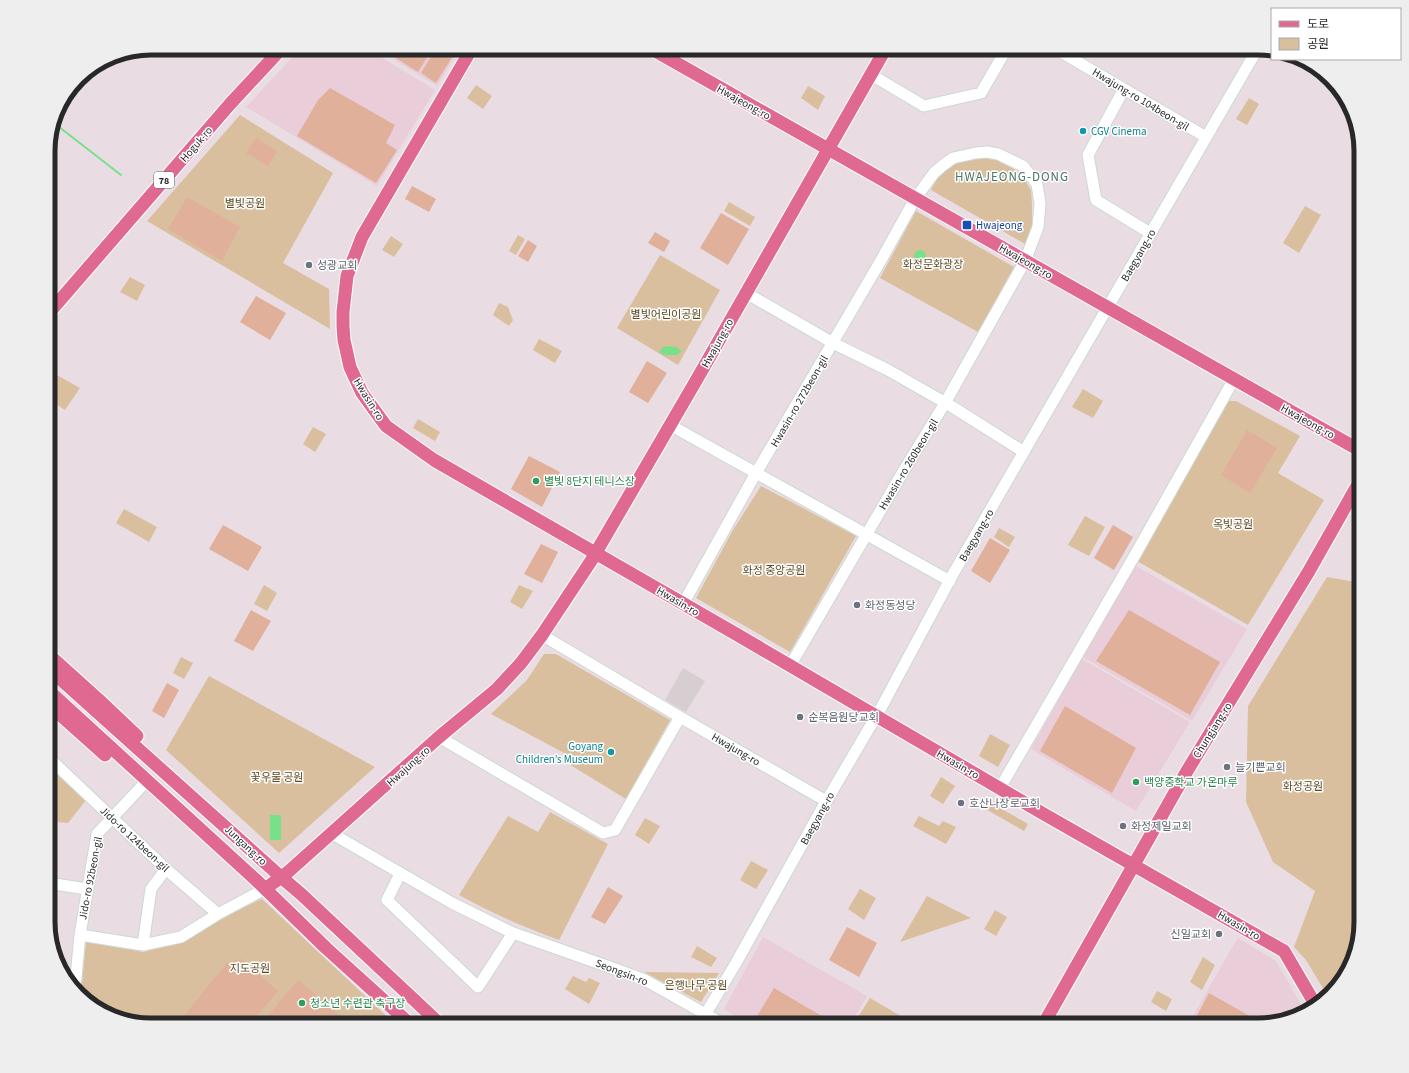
<svg xmlns="http://www.w3.org/2000/svg" width="1409" height="1073" viewBox="0 0 1409 1073" font-family="'Source Sans 3','Noto Sans KR',sans-serif">
	<style>
		.education { fill: #e9cdd9 }
		.green { fill: #dabf9e }
		.pitch { fill: #e0b09a }
		.plaza { fill: #d6ced1 }
		.water { fill: #79e08a }
		.lines { fill: none; stroke-linecap: round; stroke-linejoin: round }
		.stream { stroke: #79e08a; stroke-width: 2 }
		.minor-casing { stroke: #cad9d4; stroke-width: 13 }
		.major-casing { stroke: #fff; stroke-width: 15 }
		.minor { stroke: #fff; stroke-width: 11 }
		.major { stroke: #e06992; stroke-width: 13 }
		.culture-dot { fill: #0f9aa8; stroke: #fff; stroke-width: 1.5 }
		.transit-dot { fill: #1a4fb4; stroke: #fff; stroke-width: 1.5 }
		.worship-dot { fill: #6b7280; stroke: #fff; stroke-width: 1.5 }
		.leisure-dot { fill: #2e9e5b; stroke: #fff; stroke-width: 1.5 }
		.labels { text-anchor: middle; stroke-width: 3; stroke-linejoin: round; paint-order: stroke }
		.shield { fill: #fff; stroke: #686868; stroke-width: 1 }
		.shield-label { font-size: 10px; font-weight: bold; fill: #282828 }
		.street-label { font-size: 11px; fill: #282828; stroke: #fff }
		.culture-label { font-size: 11px; fill: #0d838f; stroke: #fff; text-anchor: start }
		.park-label { font-size: 11px; fill: #5d4a21; stroke: #fff }
		.transit-label { font-size: 11px; fill: #164399; stroke: #fff; text-anchor: start }
		.worship-label { font-size: 11px; fill: #5b616d; stroke: #fff; text-anchor: start }
		.leisure-label { font-size: 11px; fill: #27864d; stroke: #fff; text-anchor: start }
		.quarter-label { font-size: 13px; letter-spacing: 1px; fill: #4e7469; stroke: #fff }
		.rim { fill: none; stroke: #282828; stroke-width: 5 }
	</style>
	<rect width="100%" height="100%" fill="#e9dce3"/>
	<!-- education -->
	<path class="education" d="M301 48H366L435 90 377 186 246 107Z
		M375 48H460L437 86Z
		M1134 565 1247 629 1192 721 1083 657Z
		M1082 659 1190 722 1136 811 1031 749Z
		M763 937 867 996 850 1025H750L724 1009Z
		M1238 938 1276 961 1306 1013 1303 1014 1258 1025H1188L1227 956Z"/>
	<!-- green -->
	<path class="green" d="M476 85 492 96 483 109 467 98Z
		M808 86 825 96 818 110 801 98Z
		M1249 98 1259 104 1247 125 1236 119Z
		M240 115 333 173 283 263 329 289 330 329 147 221Z
		M977 157 996 160 1008 166 1020 173 1031 190 1032 204V226L1025 244 931 190C943 166 952 163 977 157Z
		M729 202 755 217 750 226 724 211Z
		M1305 206 1321 215 1299 253 1283 243Z
		M916 211 1014 267 978 332 880 278Z
		M518 235 525 239 516 255 509 251Z
		M391 236 403 244 394 257 382 250Z
		M660 255 720 290 678 365 617 328Z
		M130 277 145 285 137 301 120 292Z
		M499 303 508 307 513 320 509 326 493 315Z
		M539 339 562 351 555 363 533 350Z
		M48 370 80 388 65 410 48 399Z
		M1083 389 1103 401 1093 418 1072 407Z
		M1229 401H1236L1300 436 1278 473 1324 500 1248 625 1137 561Z
		M418 419 440 432 435 441 413 428Z
		M313 427 326 434 315 452 303 444Z
		M761 486 856 536 790 652 696 598 733 530Z
		M124 509 157 527 149 542 116 523Z
		M1085 516 1105 527 1089 556 1068 545Z
		M999 528 1015 537 1009 547 994 537Z
		M1327 577 1361 583V922L1355 955 1340 985 1327 995 1306 960 1294 947 1315 891 1273 862 1246 802 1248 706Z
		M264 585 277 593 267 611 254 604Z
		M519 585 533 591 522 609 510 602Z
		M544 654H556L670 720 626 799 572 766 566 754 491 714 527 680Z
		M181 657 193 663 184 679 173 673Z
		M209 676 375 767 279 853 166 750Z
		M990 734 1010 745 998 767 979 756Z
		M53 768 86 800 68 823 48 821C48 807 44 778 53 768Z
		M941 777 955 786 943 804 930 796Z
		M986 800 1028 824 1024 831 982 807Z
		M550 812 608 844 559 940C524 927 491 913 459 895L508 816 538 832Z
		M919 816 939 826 943 821 956 827 946 844 913 826Z
		M645 818 660 826 649 844 635 835Z
		M751 861 768 870 756 889 740 880Z
		M860 889 876 898 864 920 848 909Z
		M927 896 971 918 900 942Z
		M262 899 396 1025H151L118 1019 88 1004 81 994 86 942 143 952 179 943 233 912Z
		M995 910 1007 917 996 936 984 929Z
		M697 946 717 958 711 967 691 957Z
		M1203 957 1215 965 1202 990 1190 982Z
		M644 972 719 973 701 1002Z
		M573 976 586 982 589 978 600 983 589 1004 565 989Z
		M1157 991 1172 999 1166 1011 1151 1002Z
		M870 998 916 1025H853Z"/>
	<!-- pitch -->
	<path class="pitch" d="M380 48H433L418 72Z
		M436 48H449L456 51 436 83 421 73Z
		M330 88 395 125 386 143 397 150 376 183 297 136 318 100Z
		M256 138 277 151 268 166 246 153Z
		M412 186 436 199 429 212 405 199Z
		M187 197 240 227 222 261 168 229Z
		M721 213 749 229 728 265 700 248Z
		M655 232 670 241 664 252 648 243Z
		M528 240 537 246 528 262 518 256Z
		M256 296 286 313 270 340 240 322Z
		M647 361 667 373 648 403 629 392Z
		M1247 430 1277 448 1250 493 1221 475Z
		M529 456 560 472 542 507 511 489Z
		M223 525 262 547 248 571 209 549Z
		M1113 525 1133 537 1114 570 1094 558Z
		M990 538 1010 550 990 583 971 571Z
		M541 544 558 552 542 583 524 574Z
		M251 610 271 621 253 651 234 641Z
		M1129 610 1220 662 1190 715 1096 661Z
		M167 683 179 690 164 718 152 711Z
		M1065 706 1136 748 1112 793 1040 751Z
		M608 887 623 896 605 924 591 917Z
		M847 927 877 943 859 977 829 960Z
		M242 959 278 991 249 1025H189L181 1019 227 963Z
		M298 980 351 1025H260Z
		M774 988 830 1021 827 1025H767L756 1018Z
		M1209 993 1262 1023 1258 1025H1192Z"/>
	<!-- plaza -->
	<path class="plaza" d="M683 668 705 681 686 712 665 700Z"/>
	<!-- water -->
	<path class="water" d="M914 256a6 6 0 1 1 12 0a6 6 0 1 1-12 0Z
		M670 346 676 347 682 351 677 355H664L659 352 663 347Z
		M270 815H281V840H270Z"/>
	<g class="lines">
		<!-- stream -->
		<path class="stream" d="M54 123 121 175"/>
		<defs>
			<path id="minor" d="M1054 48 1206 137
				M870 74 924 106 981 93 1007 48
				M1124 89 1088 155 1096 200 1150 233
				M746 293 833 343 888 370 951 406 1024 452
				M670 425 950 581
				M683 604 756 473 880 262 915 199 934 173 942 166 953 158 976 153 987 152 998 154 1023 166 1037 184 1040 204 1038 227 1025 261 945 403 904 470 790 666
				M542 635 680 717 826 801
				M439 737 603 833 615 830 680 717
				M48 757 166 869 218 914
				M1000 788 1135 555 1234 379
				M331 833 452 903 513 933 618 970 645 980 725 1025
				M400 874 387 900 478 987 513 933
				M48 883 87 889
				M80 935 143 945 181 937 218 914 265 889
				M143 945 151 889 166 869
				M75 987 80 935 97 834 142 786
				M699 1025 736 963 824 805 881 708 953 574 1258 48"/>
			<path id="major" d="M472 48 362 237 347 276 343 312V326L344 340 350 367 362 393 386 426 434 460 486 490 736 634 1042 813 1284 951 1315 1004
				M650 48 1361 451
				M48 314 230 104 282 48
				M48 654 99 700 137 736
				M48 668 281 877 301 894 441 1025
				M48 690 256 880 326 948 411 1025
				M48 704 105 755
				M265 889 288 872 439 737 497 689 521 663 542 635 591 561 697 379 886 48
				M1043 1025 1187 771 1309 571 1361 479"/>
		</defs>
		<!-- minor casing -->
		<use href="#minor" class="minor-casing"/>
		<!-- major casing -->
		<use href="#major" class="major-casing"/>
		<!-- minor -->
		<use href="#minor" class="minor"/>
		<!-- major -->
		<use href="#major" class="major"/>
	</g>
	<!-- markers -->
	<g class="culture-dot">
		<circle cx="1083" cy="131" r="4"/>
		<circle cx="611" cy="752" r="4"/>
	</g>
	<rect class="transit-dot" x="962" y="220" width="10" height="10" rx="2"/>
	<g class="worship-dot">
		<circle cx="309" cy="265" r="4"/>
		<circle cx="857" cy="605" r="4"/>
		<circle cx="800" cy="717" r="4"/>
		<circle cx="1227" cy="767" r="4"/>
		<circle cx="961" cy="803" r="4"/>
		<circle cx="1123" cy="826" r="4"/>
		<circle cx="1219" cy="934" r="4"/>
	</g>
	<g class="leisure-dot">
		<circle cx="536" cy="481" r="4"/>
		<circle cx="1136" cy="782" r="4"/>
		<circle cx="302" cy="1003" r="4"/>
	</g>
	<g class="labels">
		<!-- shield labels -->
		<rect class="shield" x="154" y="172" width="20" height="16" rx="3"/>
		<g class="shield-label">
			<text x="164" y="184">78</text>
		</g>
		<!-- street labels -->
		<g class="street-label">
			<text transform="translate(1141 99) rotate(31)" y="4">Hwajung-ro 104beon-gil</text>
			<text transform="translate(744 102) rotate(29)" y="4">Hwajeong-ro</text>
			<text transform="translate(196 144) rotate(-49)" y="4">Hoguk-ro</text>
			<text transform="translate(1138 255) rotate(-60)" y="4">Baegyang-ro</text>
			<text transform="translate(1026 261) rotate(30)" y="4">Hwajeong-ro</text>
			<text transform="translate(717 343) rotate(-61)" y="4">Hwajung-ro</text>
			<text transform="translate(369 399) rotate(58)" y="4">Hwasin-ro</text>
			<text transform="translate(799 401) rotate(-60)" y="4">Hwasin-ro 272beon-gil</text>
			<text transform="translate(1308 421) rotate(29)" y="4">Hwajeong-ro</text>
			<text transform="translate(908 464) rotate(-59)" y="4">Hwasin-ro 260beon-gil</text>
			<text transform="translate(976 535) rotate(-60)" y="4">Baegyang-ro</text>
			<text transform="translate(678 601) rotate(30)" y="4">Hwasin-ro</text>
			<text transform="translate(1212 730) rotate(-58)" y="4">Chungjang-ro</text>
			<text transform="translate(736 749) rotate(30)" y="4">Hwajung-ro</text>
			<text transform="translate(958 764) rotate(30)" y="4">Hwasin-ro</text>
			<text transform="translate(408 766) rotate(-42)" y="4">Hwajung-ro</text>
			<text transform="translate(817 818) rotate(-61)" y="4">Baegyang-ro</text>
			<text transform="translate(135 839) rotate(43)" y="4">Jido-ro 124beon-gil</text>
			<text transform="translate(246 845) rotate(43)" y="4">Jungang-ro</text>
			<text transform="translate(90 878) rotate(-79)" y="4">Jido-ro 92beon-gil</text>
			<text transform="translate(1239 925) rotate(30)" y="4">Hwasin-ro</text>
			<text transform="translate(622 972) rotate(21)" y="4">Seongsin-ro</text>
		</g>
		<!-- culture labels -->
		<g class="culture-label">
			<text x="1091" y="135">CGV Cinema</text>
			<text x="603" y="750" text-anchor="end">Goyang<tspan x="603" dy="13">Children’s Museum</tspan></text>
		</g>
		<!-- park labels -->
		<g class="park-label">
			<text x="245" y="207">별빛공원</text>
			<text x="933" y="268">화정문화광장</text>
			<text x="666" y="318">별빛어린이공원</text>
			<text x="1233" y="528">옥빛공원</text>
			<text x="774" y="574">화정 중앙공원</text>
			<text x="277" y="781">꽃우물 공원</text>
			<text x="1303" y="790">화정공원</text>
			<text x="250" y="972">지도공원</text>
			<text x="696" y="989">은행나무 공원</text>
		</g>
		<!-- transit labels -->
		<g class="transit-label">
			<text x="976" y="229">Hwajeong</text>
		</g>
		<!-- worship labels -->
		<g class="worship-label">
			<text x="317" y="269">성광교회</text>
			<text x="865" y="609">화정동성당</text>
			<text x="808" y="721">순복음원당교회</text>
			<text x="1235" y="771">늘기쁜교회</text>
			<text x="969" y="807">호산나장로교회</text>
			<text x="1131" y="830">화정제일교회</text>
			<text x="1211" y="938" text-anchor="end">신일교회</text>
		</g>
		<!-- leisure labels -->
		<g class="leisure-label">
			<text x="544" y="485">별빛 8단지 테니스장</text>
			<text x="1144" y="786">백양중학교 가온마루</text>
			<text x="310" y="1007">청소년 수련관 축구장</text>
		</g>
		<!-- quarter labels -->
		<g class="quarter-label">
			<text x="1012" y="181">HWAJEONG-DONG</text>
		</g>
	</g>
	<!-- crop -->
	<path d="M0 0H1409V1073H0ZM151 55H1258A96 96 0 0 1 1354 151V922A96 96 0 0 1 1258 1018H151A96 96 0 0 1 55 922V151A96 96 0 0 1 151 55Z" fill="#eee" fill-rule="evenodd"/>
	<path class="rim" d="M151 55H1258A96 96 0 0 1 1354 151V922A96 96 0 0 1 1258 1018H151A96 96 0 0 1 55 922V151A96 96 0 0 1 151 55Z"/>
	<!-- legend -->
	<rect x="1271" y="8" width="130" height="52" fill="#ffffff" stroke="#a9a9a9"/>
	<rect x="1279" y="21" width="20" height="6" fill="#e06992" stroke="#a9a9a9"/>
	<text x="1307" y="28" font-size="12" fill="#282828">도로</text>
	<rect x="1279" y="38" width="20" height="12" fill="#dabf9e" stroke="#a9a9a9"/>
	<text x="1307" y="48" font-size="12" fill="#282828">공원</text>
</svg>
